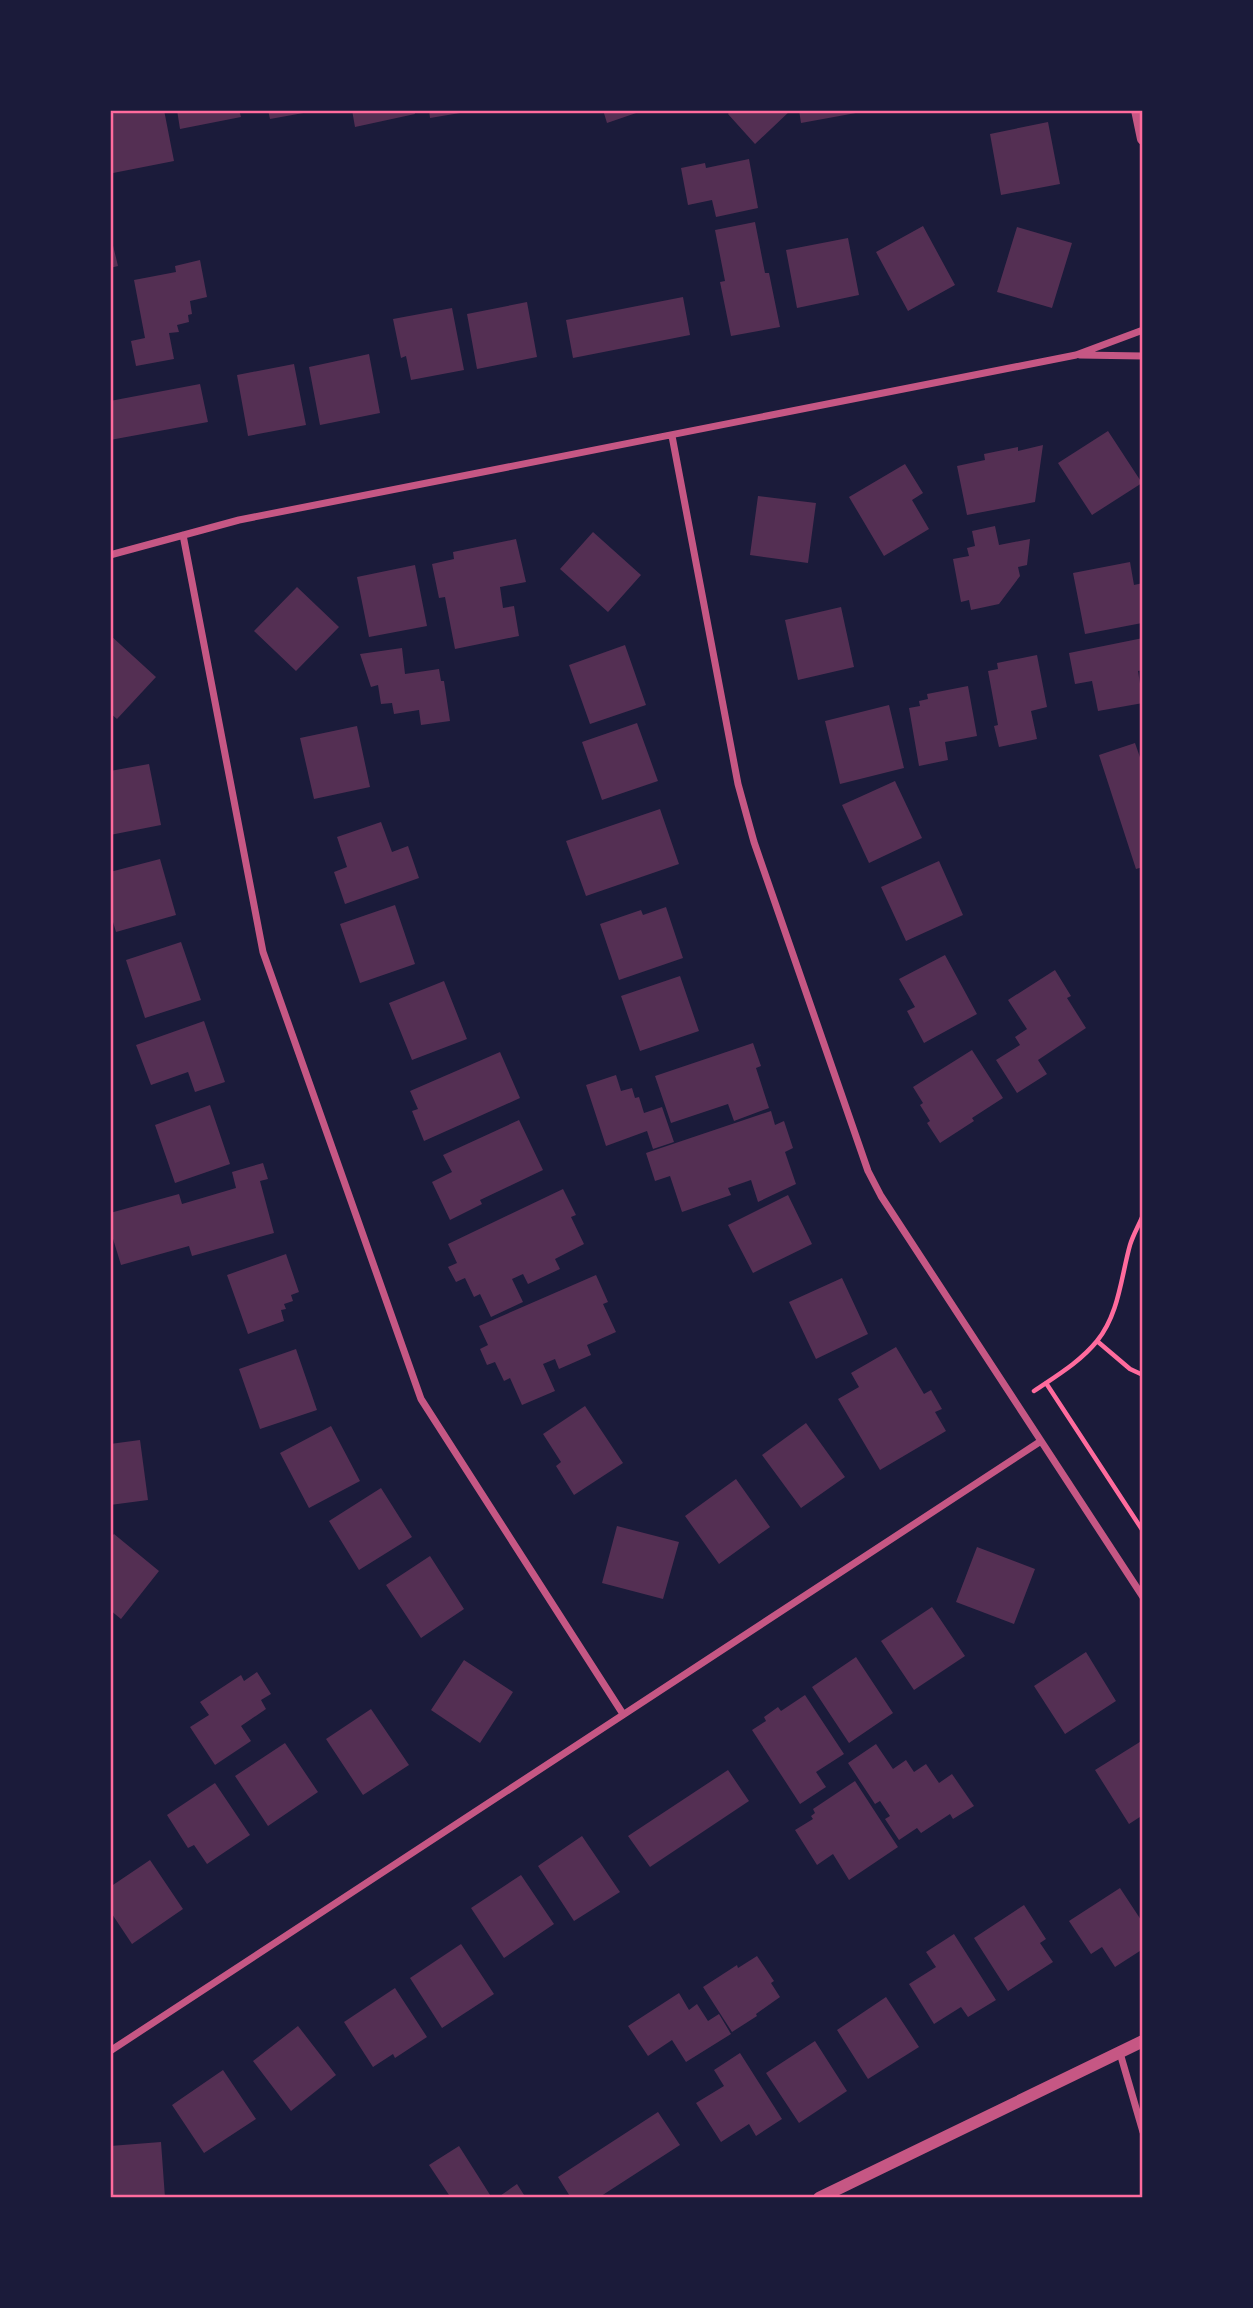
<svg xmlns="http://www.w3.org/2000/svg" width="1253" height="2308" viewBox="0 0 1253 2308" font-family="'IBM Plex Sans',sans-serif">
	<style>
		.building { fill: #542f53 }
		.lines { fill: none; stroke-linecap: round; stroke-linejoin: round }
		.path { stroke: #ff6b9d; stroke-width: 4.5 }
		.minor { stroke: #c65784; stroke-width: 7 }
		.tertiary { stroke: #c65784; stroke-width: 12 }
		.neatline { fill: none; stroke: #ff6b9d; stroke-width: 2.5 }
	</style>
	<rect width="100%" height="100%" fill="#1b1b3a"/>
	<!-- building -->
	<path class="building" d="M131 110H164L174 161 113 173 110 161V114Z
		M177 110H239L241 117 180 129Z
		M268 110H309V112L270 119Z
		M352 110H414L415 114 355 127Z
		M429 110H466V112L430 118Z
		M603 110H642V111L607 123Z
		M731 110H791L755 144 728 114Z
		M799 110H855L856 113 801 123Z
		M1048 122 1060 184 1001 195 990 134Z
		M749 159 758 208 716 217 712 200 688 205 681 168 705 163 706 168Z
		M755 222 765 273H769L780 327 731 336 720 282 725 281 715 230Z
		M923 226 955 285 908 311 876 252Z
		M1017 227 1072 243 1052 308 997 292Z
		M110 233 118 266 110 268Z
		M848 238 859 295 797 308 786 250Z
		M200 260 207 297 190 301 192 314 188 315 189 322 177 325 179 332 169 333 174 359 136 366 131 341 145 338 134 280 176 272 175 266Z
		M683 297 690 335 573 358 566 320Z
		M527 302 537 357 477 369 467 314Z
		M452 308 464 370 411 380 406 356 401 358 393 319Z
		M369 354 380 413 320 425 309 367Z
		M294 364 306 425 248 436 237 375Z
		M200 384 208 422 110 440V401Z
		M1108 431 1142 483 1092 515 1058 463Z
		M1043 445 1035 502 967 515 957 466 985 460 984 454 1018 447V451Z
		M905 464 923 493 912 500 929 529 884 556 849 497Z
		M758 496 816 503 808 563 750 555Z
		M995 526 999 545 1030 539 1027 565 1018 567 1020 576 999 604 971 610 969 600 961 602 953 559 969 556 967 548 975 546 972 531Z
		M593 532 641 575 608 612 560 569Z
		M516 539 526 582 500 587 503 608 514 606 519 636 455 649 445 597 439 598 432 564 454 559 453 552Z
		M1130 562 1134 585 1143 583 1142 623 1085 634 1073 573Z
		M415 565 427 626 369 637 357 577Z
		M297 587 339 627 296 671 254 631Z
		M841 607 854 667 798 680 785 620Z
		M110 635 156 677 117 719 110 713Z
		M1143 638V670L1138 671 1143 703 1098 711 1092 681 1075 684 1069 653Z
		M625 645 646 705 590 724 569 665Z
		M402 648 405 674 439 669 441 681H444L450 721 421 725 419 710 394 714 392 703 381 704 378 685 371 687 360 654Z
		M1037 655 1047 707 1031 711 1037 739 999 747 994 726 998 725 988 671 998 669 997 663Z
		M968 686 977 736 945 742 948 760 919 766 909 708 920 706 919 701 928 699 927 694Z
		M889 705 904 768 840 784 825 721Z
		M637 723 658 781 602 800 582 742Z
		M357 726 370 787 314 799 300 738Z
		M1135 743 1143 766V867L1136 869 1099 755Z
		M149 764 161 825 110 835V771Z
		M895 781 922 838 869 863 842 805Z
		M660 809 679 864 586 896 566 841Z
		M381 822 392 852 408 846 419 878 345 904 334 872 347 867 337 837Z
		M160 859 176 915 116 932 110 912V872Z
		M939 861 963 915 906 941 881 887Z
		M395 905 415 964 360 983 340 924Z
		M666 907 683 958 619 980 600 924 641 910 643 915Z
		M181 942 201 1000 145 1018 126 960Z
		M945 955 977 1014 924 1043 907 1011 915 1007 899 979Z
		M1055 970 1071 996 1067 998 1086 1028 1038 1060 1047 1074 1017 1093 996 1060 1020 1045 1015 1037 1027 1029 1008 1000Z
		M680 976 699 1031 640 1051 621 996Z
		M444 981 467 1039 412 1060 389 1003Z
		M204 1021 225 1082 195 1092 188 1072 151 1085 136 1045Z
		M753 1043 761 1066 756 1068 769 1108 734 1121 728 1104 671 1123 655 1076Z
		M972 1050 1003 1098 972 1118 974 1121 940 1143 927 1123 930 1121 920 1105 923 1103 913 1087Z
		M500 1052 520 1098 424 1141 412 1111 418 1109 410 1091Z
		M616 1075 621 1091 632 1088 635 1098 639 1097 644 1113 662 1107 674 1142 653 1149 647 1131 606 1146 586 1085Z
		M210 1105 230 1164 175 1183 155 1125Z
		M771 1111 775 1125 784 1121 793 1148 785 1152 796 1184 758 1202 751 1180 728 1188 731 1195 682 1212 670 1176 655 1181 646 1153Z
		M519 1120 543 1170 480 1200 482 1204 450 1220 432 1182 452 1172 443 1155Z
		M263 1163 268 1179 260 1181 274 1233 192 1256 189 1246 121 1265 110 1229V1213L179 1194 182 1204 236 1188 232 1172Z
		M563 1189 576 1215 571 1217 584 1244 555 1259 560 1269 528 1284 523 1274 512 1279 523 1302 491 1317 480 1294 474 1297 465 1278 456 1282 448 1267 457 1263 448 1244Z
		M788 1195 812 1244 753 1273 728 1225Z
		M286 1254 299 1292 291 1295 293 1301 284 1304 286 1309 281 1310 284 1321 248 1334 227 1275Z
		M596 1275 608 1302 603 1304 616 1332 587 1345 591 1355 559 1369 555 1359 543 1364 555 1391 522 1405 510 1378 504 1381 495 1362 487 1365 480 1349 488 1345 479 1326Z
		M842 1278 868 1334 816 1359 789 1302Z
		M896 1347 924 1394 931 1390 942 1409 935 1412 946 1431 880 1470 838 1399 859 1387 851 1373Z
		M296 1349 317 1410 260 1429 239 1369Z
		M585 1406 623 1463 574 1495 556 1466 561 1462 543 1434Z
		M806 1423 845 1477 801 1508 762 1455Z
		M331 1426 360 1481 309 1508 280 1453Z
		M140 1440 148 1500 110 1505V1444Z
		M736 1479 770 1527 719 1564 685 1516Z
		M381 1488 412 1537 359 1570 329 1521Z
		M617 1526 679 1542 663 1599 602 1583Z
		M114 1534 159 1571 121 1619 110 1610V1538Z
		M977 1547 1035 1569 1014 1624 956 1602Z
		M430 1556 464 1609 421 1638 386 1585Z
		M932 1607 965 1656 914 1690 881 1641Z
		M1086 1652 1116 1701 1065 1734 1034 1686Z
		M856 1657 893 1713 849 1743 812 1687Z
		M464 1660 513 1692 480 1743 431 1710Z
		M257 1672 271 1694 261 1700 266 1709 241 1726 251 1741 215 1765 190 1727 209 1715 200 1702 241 1675 244 1681Z
		M805 1695 844 1754 816 1772 826 1787 800 1804 752 1730 766 1721 764 1717 778 1707 781 1711Z
		M371 1709 409 1765 363 1795 326 1739Z
		M1143 1740V1815L1129 1824 1095 1770Z
		M285 1743 318 1792 268 1826 235 1776Z
		M876 1744 893 1769 906 1760 914 1772 926 1764 939 1783 952 1774 974 1806 953 1819 950 1814 921 1833 917 1828 899 1840 885 1819 890 1816 880 1801 875 1804 848 1763Z
		M728 1770 749 1801 650 1867 628 1836Z
		M855 1781 898 1847 849 1880 833 1854 817 1865 795 1830 813 1819 811 1816 815 1813 813 1809Z
		M215 1783 250 1835 207 1864 194 1845 188 1848 167 1815Z
		M582 1836 620 1892 574 1921 538 1866Z
		M150 1860 183 1909 132 1944 110 1911V1887Z
		M521 1875 554 1924 504 1958 471 1908Z
		M1120 1888 1143 1923V1949L1115 1967 1102 1947 1091 1954 1069 1921Z
		M1024 1905 1046 1939 1040 1943 1053 1962 1008 1991 974 1938Z
		M954 1934 996 2000 968 2017 961 2007 934 2024 909 1984 936 1967 926 1952Z
		M461 1944 494 1994 442 2028 410 1978Z
		M757 1956 774 1981 771 1983 780 1997 756 2014 757 2016 732 2032 703 1987 737 1965 738 1968Z
		M395 1988 427 2037 395 2058 393 2054 373 2067 344 2022Z
		M679 1993 689 2010 697 2004 708 2021 719 2014 731 2034 686 2062 672 2040 648 2056 628 2026Z
		M886 1997 919 2047 868 2079 837 2030Z
		M298 2026 336 2075 291 2111 253 2061Z
		M815 2041 847 2091 799 2123 766 2073Z
		M740 2053 782 2119 756 2136 749 2124 721 2142 696 2103 724 2086 714 2070Z
		M223 2070 256 2119 204 2153 172 2105Z
		M658 2112 680 2145 598 2198H571L558 2177Z
		M161 2142 165 2198H111L110 2146Z
		M459 2146 492 2198H451L429 2165Z
		M517 2184 526 2198H497Z"/>
	<g class="lines">
		<!-- path -->
		<path class="path" d="M1097 1341 1130 1369 1143 1375
			M1046 1383 1143 1531
			M1034 1391C1056 1376 1080 1362 1097 1341 1119 1314 1121 1277 1130 1245 1133 1235 1139 1225 1143 1215"/>
		<!-- minor -->
		<path class="minor" d="M1080 355 1143 356
			M672 436 738 784 754 842 868 1171 881 1196 1143 1597
			M183 535 263 952 421 1399 623 1714
			M110 555 239 520 1076 355 1143 330
			M110 2051 1041 1441
			M1120 2053 1143 2132"/>
		<!-- tertiary -->
		<path class="tertiary" d="M1137 110 1143 139
			M819 2198 1143 2041"/>
	</g>
	<!-- border -->
	<rect width="1253" height="2308" fill="none" stroke="#1b1b3a" stroke-width="224"/>
	<rect x="112" y="112" width="1029" height="2084" class="neatline"/>
</svg>
